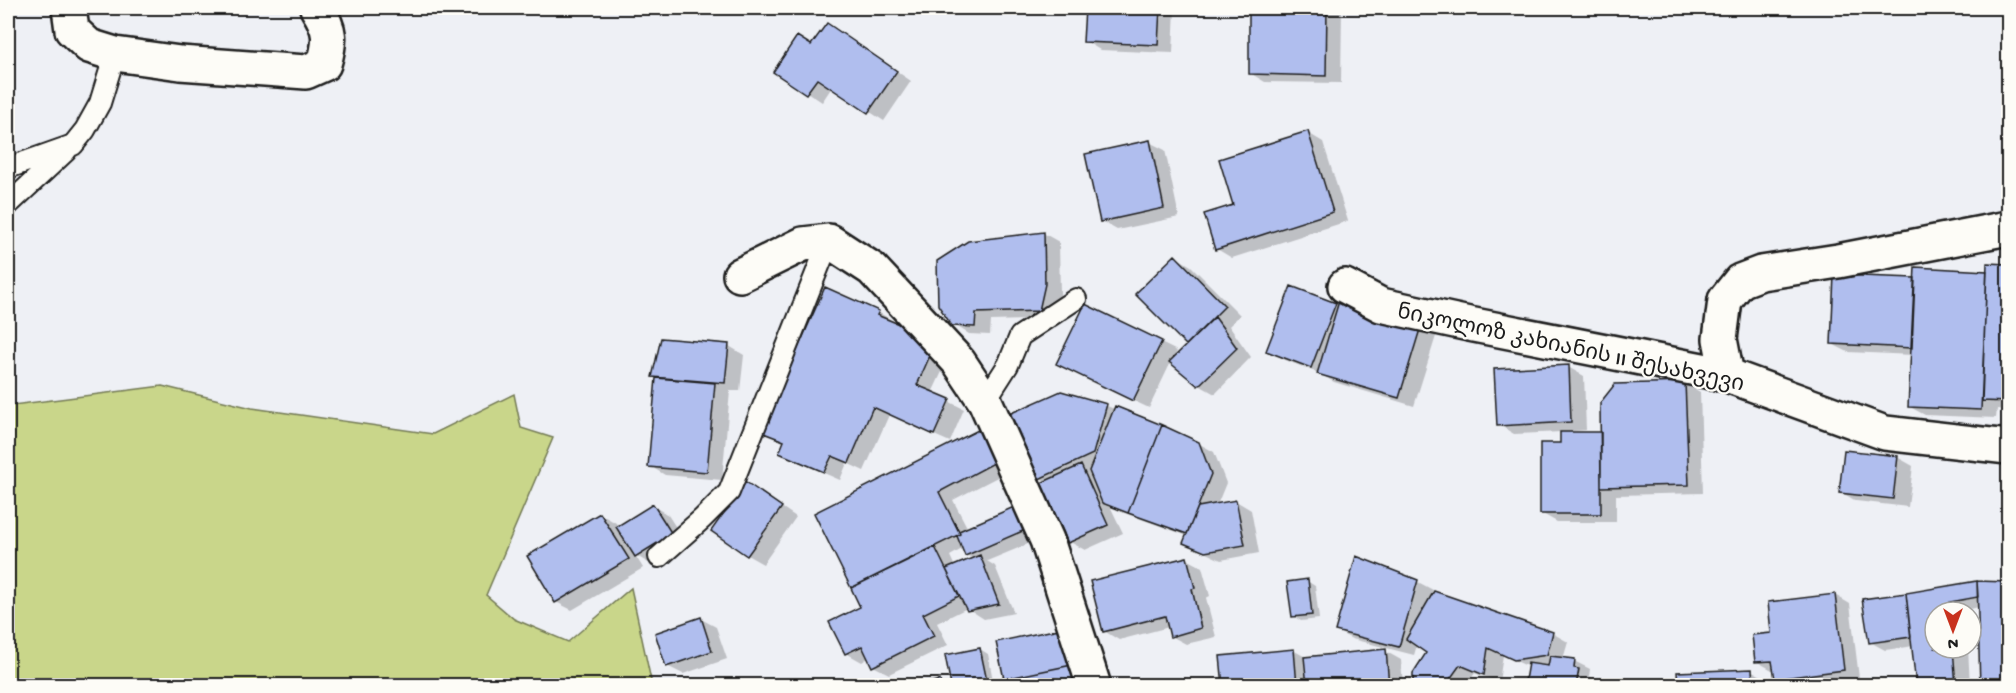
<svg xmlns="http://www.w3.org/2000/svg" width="2016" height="693" viewBox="0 0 2016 693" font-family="'Gochi Hand','Noto Sans Georgian',sans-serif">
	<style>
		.green { fill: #c9d68a; stroke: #727953; stroke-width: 1.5 }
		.shadow { fill: #0003; fill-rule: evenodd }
		.building { fill: #b0beee; stroke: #1c1c1c; stroke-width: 1.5 }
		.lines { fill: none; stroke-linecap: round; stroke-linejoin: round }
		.service-casing { stroke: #1c1c1c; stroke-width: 24 }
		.minor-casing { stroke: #1c1c1c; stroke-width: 38 }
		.service { stroke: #fdfcf7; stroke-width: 20 }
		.minor { stroke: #fdfcf7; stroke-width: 33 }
		.labels { text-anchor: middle; stroke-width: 4.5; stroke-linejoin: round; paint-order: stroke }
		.street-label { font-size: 22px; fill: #1c1c1c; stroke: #fdfcf7 }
	</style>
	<rect width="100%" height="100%" fill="#eef0f5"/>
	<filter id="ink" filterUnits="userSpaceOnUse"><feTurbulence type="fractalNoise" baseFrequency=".0167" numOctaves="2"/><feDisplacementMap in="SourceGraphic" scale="12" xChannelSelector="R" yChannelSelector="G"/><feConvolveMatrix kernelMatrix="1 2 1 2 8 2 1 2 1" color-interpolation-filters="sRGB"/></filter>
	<g filter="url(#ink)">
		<!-- green -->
		<path class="green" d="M162 386 252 408 433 434 514 394 521 428 553 438 486 595 514 619 568 642 631 588 652 685H8V401L13 405Z"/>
		<!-- shadow -->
		<path class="shadow" d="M970 8H1008V10Z
			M1086 8H1175L1173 53 1100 50 1085 41Z
			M1251 8H1342L1341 83 1265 82 1250 73Z
			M842 34 911 81 884 121 832 87 822 102 775 71 812 47Z
			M1308 133 1323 142 1348 221 1232 258 1217 249 1235 206Z
			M1149 142 1165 150 1179 217 1117 230 1101 221Z
			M1043 233 1059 242 1060 294 1054 319 991 321 990 335 969 334 953 324Z
			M1176 257 1191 266 1240 315 1229 326 1251 357 1215 394 1199 385 1171 362 1149 408 1073 372 1086 306 1177 351 1173 359 1188 345 1138 294Z
			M1989 265 2008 266V410L1997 409 1996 418 1925 415 1910 407 1913 355 1848 352 1832 344 1916 279 1989 272Z
			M1292 288 1339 306 1421 328 1436 336 1414 406 1334 382 1318 373 1283 359 1268 350Z
			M878 312 893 321 892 323 947 361 932 393 964 409 950 442 889 415 864 471 847 463 840 480 796 461 781 452 785 443 763 431Z
			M729 346 744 355 740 391H730L722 480 665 475 650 466 658 379 653 377Z
			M1568 367 1584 376 1586 430 1573 431V434H1603L1685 383 1700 392 1703 493 1616 495V522H1557L1541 513 1562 444V432L1514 434 1499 425Z
			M1061 393 1107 406 1198 443 1214 452 1226 483 1217 505 1236 501 1251 510 1259 553 1221 560 1185 543 1188 536 1119 511 1110 506 1123 533 1085 550 1070 542 1047 482 1040 478Z
			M980 430 1011 470 953 500 968 529 1014 508 1030 517 1040 539 987 561 995 566 1014 613 984 619 967 608 937 623 948 645 889 674 873 666 868 658 862 662 846 653 862 608 816 514ZM962 549 966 555 974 559 955 567 950 556Z
			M1897 457 1913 466 1908 507 1856 501 1841 492Z
			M761 493 796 517 763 564 747 555Z
			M653 506 668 515 686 543 652 565 635 555 643 568 572 610 556 602 600 514 616 523 618 527Z
			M1357 558 1418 582 1433 590 1432 592 1552 633 1568 642 1563 659 1574 661 1590 669 1589 676 1594 679 1593 686H1526L1529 667 1503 655 1499 682 1475 673 1466 686H1414L1428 653 1417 645 1414 655 1352 639 1336 631Z
			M1187 559 1202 567 1210 596 1206 598 1216 637 1186 644 1171 636 1169 627 1119 640 1104 631Z
			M1307 581 1315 586 1319 619 1301 621 1293 616Z
			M1977 582 2008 583V686H1981L1979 607 1965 610V612H1935V648H1968L1970 686H1918L1914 646 1885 650 1870 642Z
			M1835 595 1850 604 1859 678 1790 686 1776 678 1775 670H1772L1756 661 1773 634Z
			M701 619 716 627 727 659 683 674 667 666Z
			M980 649 988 654 994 686H952Z
			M1293 650 1307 658 1385 651 1401 660 1403 686H1225Z
			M1751 670 1766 679 1767 686H1679Z"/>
		<!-- building -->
		<path class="building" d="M1085 8H1160L1158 45 1083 42Z
			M1249 8H1327L1326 76 1249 74Z
			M827 23 897 71 868 113 817 79 806 94 773 72 797 36 811 45Z
			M1308 131 1333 212 1215 250 1204 214 1233 205 1219 159Z
			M1150 140 1164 208 1100 222 1085 154Z
			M1044 232 1045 284 1039 311 976 313 975 327 952 326 938 305 937 261 968 241Z
			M1175 255 1225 306 1186 345 1135 294Z
			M1987 263 2008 264V402L1982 401Z
			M1915 267 1987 271 1981 410 1908 407Z
			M1834 275 1915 278 1912 348 1831 344Z
			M1291 286 1336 303 1311 368 1266 351Z
			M825 287 879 311 877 315 911 329 932 351 917 385 950 399 934 435 873 407 849 463 832 456 824 472 779 453 784 441 761 432Z
			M1339 301 1421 326 1399 398 1317 374Z
			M1085 304 1162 341 1133 401 1056 364Z
			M1215 317 1237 348 1198 386 1169 362Z
			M661 338 729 344 725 383 652 377Z
			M1569 365 1571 422 1497 426 1494 369Z
			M656 378 715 383 707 472 648 467Z
			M1685 382 1689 485 1601 487 1600 403 1615 384Z
			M1061 391 1107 404 1093 454 1039 479 1009 414Z
			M1115 406 1162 425 1128 513 1102 503 1089 471Z
			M1162 425 1199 442 1211 474 1187 534 1128 513Z
			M980 429 996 462 939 492 960 534 851 588 814 513Z
			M1560 432H1601V514H1540V443H1560Z
			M1844 450 1898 456 1893 499 1839 493Z
			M1081 465 1108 525 1068 543 1041 483Z
			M746 482 782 507 747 556 711 531Z
			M1236 500 1245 545 1205 552 1183 543 1198 507Z
			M653 504 672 534 635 557 616 527Z
			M1014 507 1025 530 965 556 957 536 960 534 959 531Z
			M600 513 629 559 555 603 527 556Z
			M935 547 959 596 923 614 934 636 872 667 862 646 845 654 829 622 860 607 851 588Z
			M980 555 999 604 967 611 946 569Z
			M1356 556 1418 580 1399 647 1335 631Z
			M1187 557 1195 588 1192 589 1201 628 1170 637 1165 616 1103 632 1090 581Z
			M1308 579 1312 615 1292 617 1287 582Z
			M1977 581 2008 582V686H1980Z
			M1977 581 1978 597 1950 602 1951 612H1935V648H1953L1956 686H1916L1906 593Z
			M1434 591 1553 632 1547 655 1514 660 1488 648 1484 675 1460 665 1445 686H1413V673L1426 653 1406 639Z
			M1906 593 1911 637 1869 643 1862 599Z
			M1835 594 1844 670 1775 679 1772 661 1755 662 1752 635 1771 633 1768 602Z
			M701 617 712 651 666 667 655 633Z
			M1069 627 1077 664 1004 679 996 642Z
			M980 648 988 686H951L945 655Z
			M1294 649 1297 686H1223L1220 656Z
			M1386 649 1389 686H1307L1304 657Z
			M1550 656 1575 659 1574 668 1579 669 1576 686H1524L1528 663 1548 666Z
			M1077 664 1081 686H1005L1004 679Z
			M1752 669 1753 686H1678L1677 672Z
			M940 680 941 686H917Z"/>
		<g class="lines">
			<defs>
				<path id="service" d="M8 168 73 145 85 130 100 103 115 54
					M8 205 66 151
					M985 401 1008 365 1020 336 1076 299
					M659 557 702 519 729 492 829 241"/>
				<path id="minor" d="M69 8 72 30 89 46 115 54 180 63 306 72 324 64C331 40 331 30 317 8
					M740 275 803 244 829 241 872 269 959 362 985 401 1047 540 1094 686
					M1345 286 1381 305 1469 324 1727 375 1885 433 2008 447
					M1727 375 1720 339 1725 300 1740 281 1761 273 1838 261 2008 228"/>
			</defs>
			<!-- service casing -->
			<use href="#service" class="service-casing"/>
			<!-- minor casing -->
			<use href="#minor" class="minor-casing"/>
			<!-- service -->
			<use href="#service" class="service"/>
			<!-- minor -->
			<use href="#minor" class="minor"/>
		</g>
	</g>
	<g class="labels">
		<!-- street labels -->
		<g class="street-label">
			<text transform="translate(1571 346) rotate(12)" y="8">ნიკოლოზ კახიანის II შესახვევი</text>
		</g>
	</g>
	<!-- margin -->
	<rect width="2016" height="693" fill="none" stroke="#fdfcf7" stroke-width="30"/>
	<rect x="15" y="15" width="1986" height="663" fill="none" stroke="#1c1c1c" stroke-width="2" filter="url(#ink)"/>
	<!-- north arrow -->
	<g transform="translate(1953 630) rotate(180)"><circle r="28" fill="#fdfcf7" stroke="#a3a29f" stroke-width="1.5"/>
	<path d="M0-4.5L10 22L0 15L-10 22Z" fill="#c8321e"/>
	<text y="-9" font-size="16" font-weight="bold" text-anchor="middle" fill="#1c1c1c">N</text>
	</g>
</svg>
